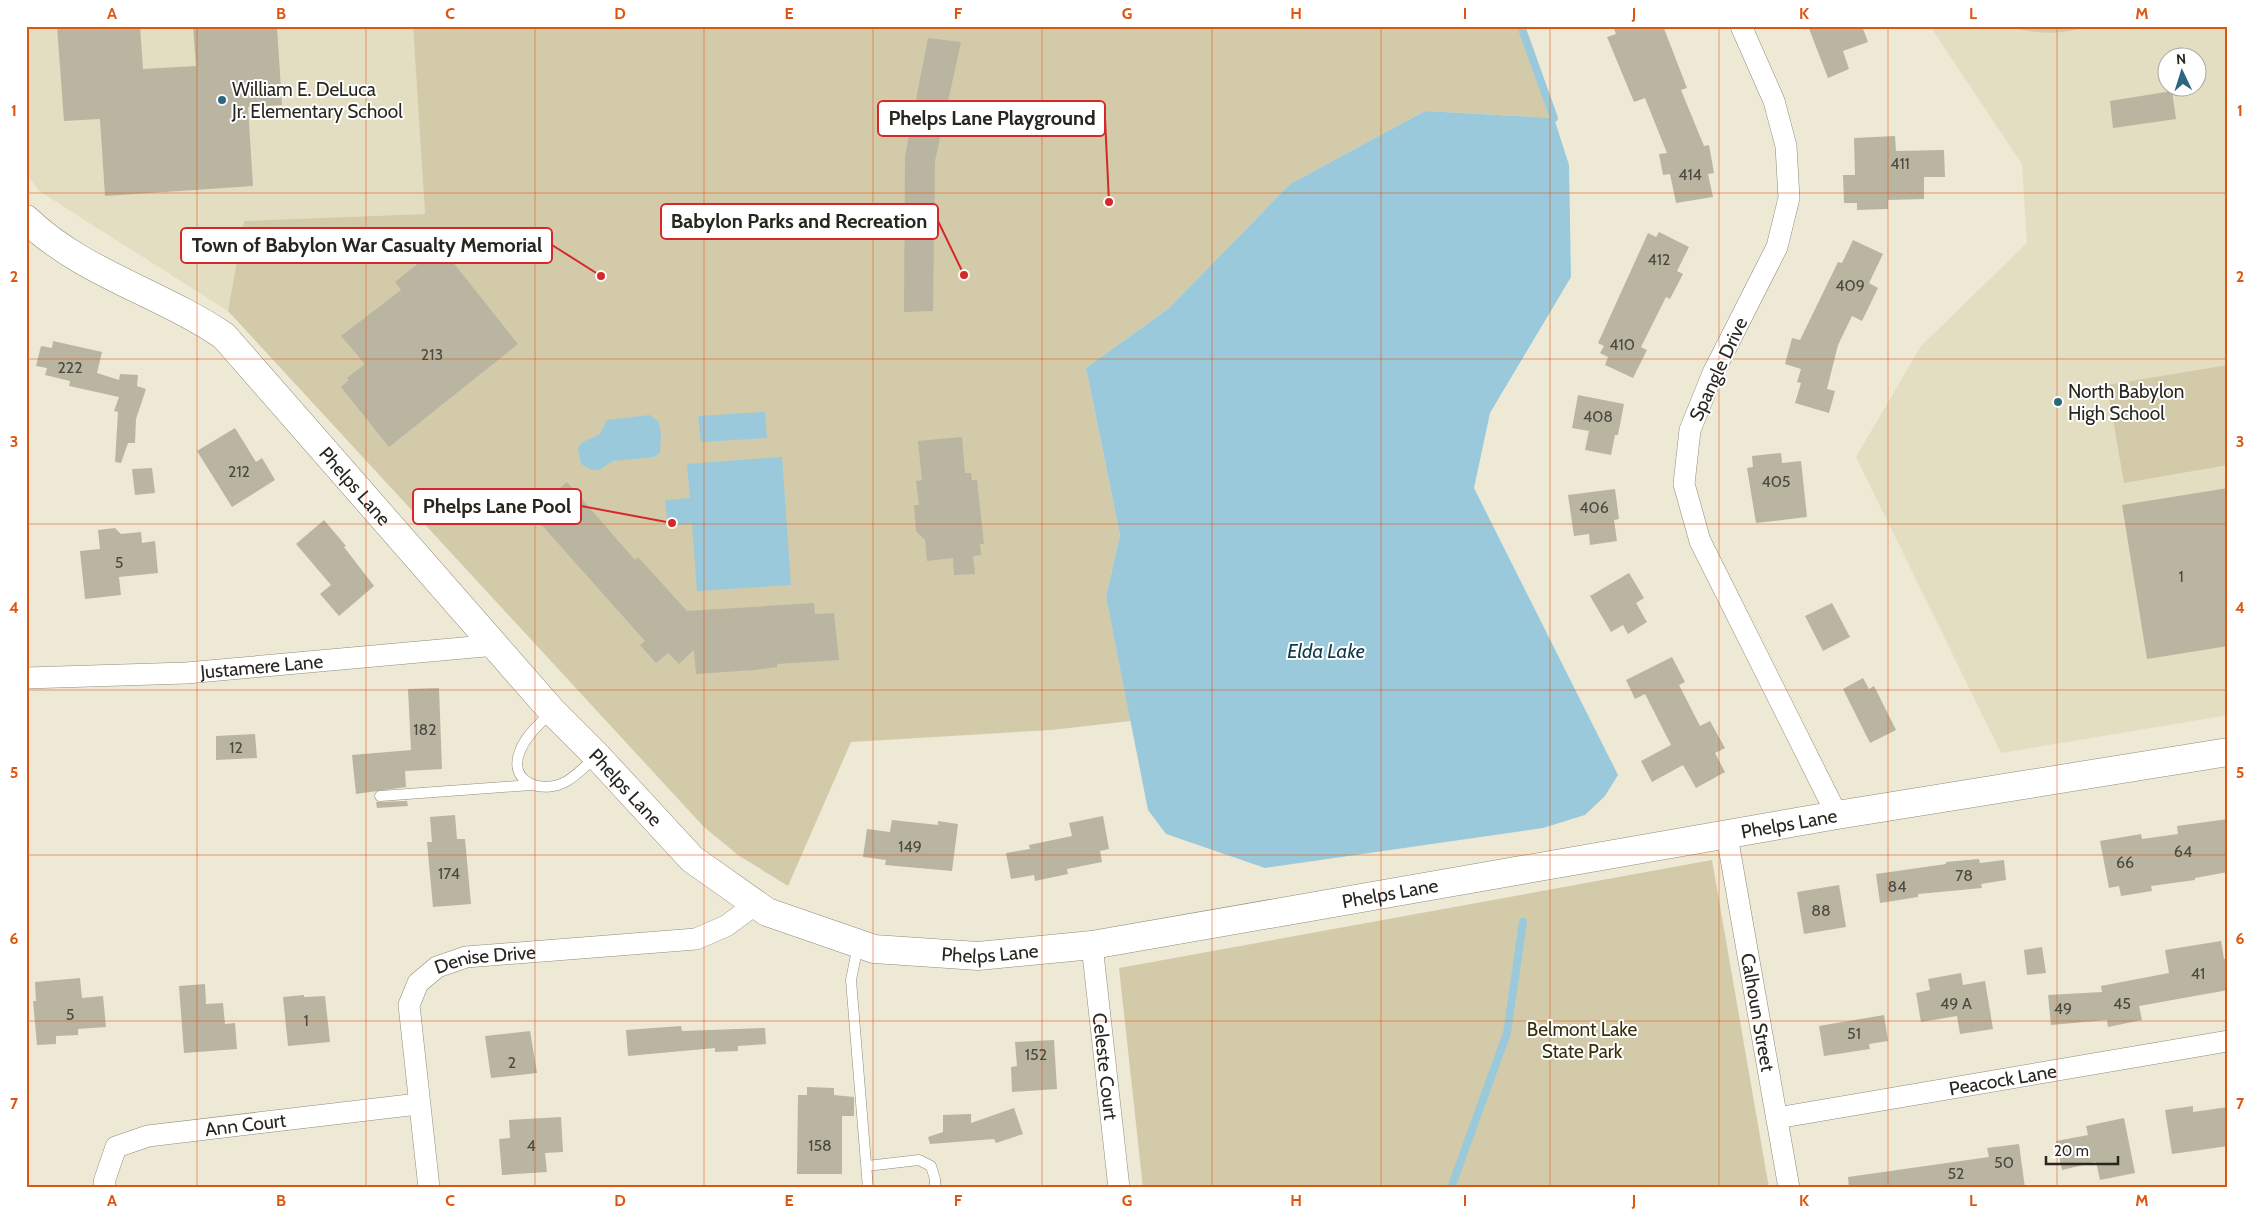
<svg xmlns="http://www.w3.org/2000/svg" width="2254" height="1214" viewBox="0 0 2254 1214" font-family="Cabin,sans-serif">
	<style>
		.built { fill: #e3ddc1; fill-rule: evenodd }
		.green { fill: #d3caaa }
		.water { fill: #9ac9dc }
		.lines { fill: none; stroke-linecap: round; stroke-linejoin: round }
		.stream { stroke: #9ac9dc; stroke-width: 8 }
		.building { fill: #b9b5a1 }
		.lane-casing { stroke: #908b79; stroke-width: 11 }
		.street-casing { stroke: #908b79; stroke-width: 22 }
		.secondary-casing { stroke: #908b79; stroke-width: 29 }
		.lane { stroke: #fff; stroke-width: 10 }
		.street { stroke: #fff; stroke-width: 21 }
		.secondary { stroke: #fff; stroke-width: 28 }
		.grid { fill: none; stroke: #de560d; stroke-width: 1; stroke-opacity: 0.55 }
		.poi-dot { fill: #2b687f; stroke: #fff; stroke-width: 2 }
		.labels { text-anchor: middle; stroke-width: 4; stroke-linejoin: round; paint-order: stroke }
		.number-label { font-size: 16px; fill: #4c4a40 }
		.poi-label { font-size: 19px; fill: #28261f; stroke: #fff; text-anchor: start }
		.street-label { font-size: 19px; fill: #28261f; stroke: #fff }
		.park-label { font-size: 19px; fill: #372f0c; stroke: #fff }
		.water-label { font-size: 20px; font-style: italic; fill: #123b4a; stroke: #fff }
		.leader { fill: none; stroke: #d62828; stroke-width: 2 }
		.callout-dot { fill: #d62828; stroke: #fff; stroke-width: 2 }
		.callout { fill: #fff; stroke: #d62828; stroke-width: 2 }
		.callout-label { font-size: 20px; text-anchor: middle; font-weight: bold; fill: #28261f }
		.neatline { fill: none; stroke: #de560d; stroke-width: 2 }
		.grid-label { font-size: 16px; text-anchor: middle; font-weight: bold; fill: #de560d }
	</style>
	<rect width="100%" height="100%" fill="#eee9d5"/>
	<!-- built -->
	<path class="built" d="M26 26H413L425 214 244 221 228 311 39 191 26 173Z
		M1930 26H2228V715L2001 753 1856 457 1921 346 2027 243 2022 164ZM2166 58H2196V88H2166Z"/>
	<!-- green -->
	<path class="green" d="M413 26H1522L1554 118 1425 111 1290 184 1169 308 1086 368 1120 535 1106 597 1131 721 1051 730 851 742 788 886 738 855 704 827 228 311 244 221 425 214Z
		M2008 26H2091C2060 35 2039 35 2008 26Z
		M2228 365V465L2124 483 2107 385Z
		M1712 860 1769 1188H1143L1119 968Z"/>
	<!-- water -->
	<path class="water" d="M1425 111 1554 118 1569 165 1571 277 1490 413 1474 488 1618 775 1605 796 1585 815 1543 828 1265 868 1166 834 1148 810 1106 597 1120 535 1086 368 1169 308 1290 184Z
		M765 412 767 438 701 442 698 416Z
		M650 415 659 422 661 433 660 453 654 457 613 461 599 470H592L581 464 578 448 581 443 600 434 607 420Z
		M782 457 791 585 697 591 692 524 668 526 665 500 690 498 687 464Z"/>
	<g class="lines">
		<!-- stream -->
		<path class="stream" d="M1521 26 1554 118 1546 125
			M1451 1188 1507 1033 1523 922"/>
	</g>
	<!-- building -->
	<path class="building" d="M57 26H140L143 69 196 66 193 26H277L282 105 248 107 253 186 105 196 100 119 64 121Z
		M1613 26H1663L1687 88 1681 90 1704 146 1709 145 1714 173 1708 174 1713 197 1676 203 1670 174 1663 175 1659 154 1667 153 1645 98 1634 102 1607 37 1616 34Z
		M1808 26H1862L1868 42 1843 51 1849 69 1828 78Z
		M928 38 961 42 935 161 933 311 904 312 905 156Z
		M2172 91 2176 119 2113 128 2110 101Z
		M1895 136 1896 151 1944 150 1945 177H1924V199L1888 200V209L1857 210V203H1844L1843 175H1855L1854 138Z
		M1659 232 1689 247 1677 271 1683 274 1670 299 1666 297 1641 347 1647 350 1633 378 1605 365 1608 357 1600 353 1604 346 1598 343 1648 233 1656 237Z
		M1853 240 1883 254 1869 283 1878 288 1862 321 1852 316 1838 345 1827 389 1835 391 1829 413 1795 403 1801 383 1797 382 1801 369 1785 364 1792 338 1800 340 1838 262 1842 263Z
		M440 246 518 344 389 447 341 387 349 380 347 378 365 364 341 336 401 290 395 282Z
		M53 341 102 352 97 373 119 380 120 374 138 375 137 386 146 389 136 419 135 443H128L121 463 115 462 118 412 114 411 119 397 69 386 70 381 45 375 47 368 36 366 41 346 52 348Z
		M1578 395 1624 404 1618 435H1615L1611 455 1585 450 1589 431 1572 428Z
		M235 428 256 462 262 458 275 480 232 507 197 451Z
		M962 437 965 473H971L972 480H977L984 544H980L981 555 973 556 975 574 954 575 953 558 927 561 925 540 916 531 914 505H919L916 481 922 480 918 441Z
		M1781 453 1782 463 1801 461 1807 517 1756 523 1747 468 1753 467 1752 456Z
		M152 468 155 493 135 495 132 469Z
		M567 482 635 560 638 557 687 611 814 603 815 614 834 613 839 660 777 664V667L754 670 696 674 694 650 679 664 668 653 656 663 640 645 645 641 531 513Z
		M2228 488V646L2147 659 2122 505Z
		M1615 489 1619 519 1614 520 1617 541 1590 545 1589 534 1574 536 1568 495Z
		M324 520 346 546 344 547 374 586 339 616 320 594 331 585 296 544Z
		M115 528 121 534 141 532 142 543 155 541 158 573 119 577 121 595 85 599 80 551 100 549 98 530Z
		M1629 573 1644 598 1636 603 1647 622 1628 634 1623 625 1611 632 1590 596Z
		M1832 603 1850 637 1823 651 1805 616Z
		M1672 657 1685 682 1679 685 1700 726 1710 721 1725 748 1715 753 1725 772 1696 788 1683 765 1652 782 1641 761 1671 745 1645 694 1635 699 1626 680Z
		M1863 678 1869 689 1874 686 1896 730 1870 743 1843 689Z
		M439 688 442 769 405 771 406 787 356 794 352 755 411 750 408 689Z
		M255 734 257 758 216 760V736Z
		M407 801 408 806 377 808 376 802Z
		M455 815 457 839H465L471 904 433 907 427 842H432L430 817Z
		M1103 816 1109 849 1100 851 1102 862 1067 869 1068 874 1035 881 1034 875 1011 879 1006 853 1030 849 1029 845 1072 836 1069 823Z
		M2228 819V872L2195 878V880L2151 886 2152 891 2121 896 2119 886 2109 888 2100 841 2141 834 2142 839 2178 834 2177 826Z
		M892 820 938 825V821L958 824 952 871 885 865 886 860 863 857 867 829 890 832Z
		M1979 859 1980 863 2004 860 2006 880 1981 884 1982 888 1918 894V897L1880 903 1876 874 1946 864V862Z
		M1839 885 1846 927 1804 934 1797 892Z
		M2221 941 2224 959 2228 958V990L2139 1006 2142 1020 2108 1027 2107 1020 2051 1025 2048 995 2102 992 2101 986 2169 973 2165 950Z
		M2042 947 2046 973 2027 975 2024 950Z
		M1961 973 1963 985 1985 981 1993 1029 1960 1034 1957 1016 1921 1022 1916 993 1930 990 1928 979Z
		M80 978 82 998 103 996 106 1027 78 1029V1035L56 1036V1044L37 1045 33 1001H36L35 982Z
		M205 984 206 1004 223 1003 225 1024 235 1023 237 1049 184 1053 179 986Z
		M304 995V997L325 996 330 1042 288 1046 283 997Z
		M1884 1015 1888 1041 1869 1044 1870 1049 1824 1056 1819 1026Z
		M681 1026 682 1031 765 1028 766 1044 738 1046V1051L715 1052V1048L628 1056 626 1030Z
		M530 1031 537 1073 491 1078 485 1036Z
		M1054 1040 1057 1089 1012 1092 1011 1067 1017 1066 1015 1042Z
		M807 1087 834 1088V1095L854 1097V1116H842V1174H797L798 1095H807Z
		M2193 1106V1112L2228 1107V1146L2172 1154 2165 1110Z
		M1014 1108 1023 1134 996 1143 994 1139 930 1144 928 1137 943 1132V1115L971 1114V1123Z
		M561 1117 563 1152 545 1153 547 1172 502 1175 499 1139 510 1138 509 1120Z
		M2124 1118 2135 1173 2100 1180 2096 1162 2062 1170 2056 1141 2088 1135 2086 1126Z
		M2019 1144 2025 1188H1849L1848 1177 1989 1157 1987 1148Z"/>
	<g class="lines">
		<defs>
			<path id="lane" d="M551 712C540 724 526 735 520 751 507 783 543 795 567 781 577 775 587 764 597 757
				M380 796 531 785
				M858 945 851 980 868 1188
				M867 1166 919 1160 931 1166 935 1179V1188"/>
			<g id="street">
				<path d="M1741 26 1774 101 1786 146 1789 198 1777 247 1713 373 1690 430 1684 484 1700 541 1837 815"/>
				<path id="s1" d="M26 678 186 673 496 645"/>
				<path id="s2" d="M1727 836 1789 1188"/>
				<path id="s3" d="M1092 945 1119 1188"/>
				<path id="s4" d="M1777 1118 2228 1041"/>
				<path id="s5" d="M105 1188 104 1182 116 1147 148 1136 418 1104"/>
				<path id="s6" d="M429 1188 409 1005 418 983 437 967 466 957 696 939 726 926 756 904"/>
			</g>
			<g id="secondary">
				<path id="s7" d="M26 219C82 273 161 293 224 336L552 711 597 756 692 859 767 912 874 949 978 956 1092 945 1837 815 2228 752"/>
			</g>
		</defs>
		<!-- lane casing -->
		<use href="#lane" class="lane-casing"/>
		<!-- street casing -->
		<use href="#street" class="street-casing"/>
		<!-- secondary casing -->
		<use href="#secondary" class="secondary-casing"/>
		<!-- lane -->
		<use href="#lane" class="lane"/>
		<!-- street -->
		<use href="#street" class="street"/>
		<!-- secondary -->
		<use href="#secondary" class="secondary"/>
	</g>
	<!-- grid -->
	<path class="grid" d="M197 26V1188M366 26V1188M535 26V1188M704 26V1188M873 26V1188M1042 26V1188M1212 26V1188M1381 26V1188M1550 26V1188M1719 26V1188M1888 26V1188M2057 26V1188M26 193H2228M26 359H2228M26 524H2228M26 690H2228M26 855H2228M26 1021H2228"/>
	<!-- markers -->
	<g class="poi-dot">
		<circle cx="222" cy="100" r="5"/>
		<circle cx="2058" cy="402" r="5"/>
	</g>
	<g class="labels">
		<!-- number labels -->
		<g class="number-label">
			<text x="1900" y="169">411</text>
			<text x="1690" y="180">414</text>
			<text x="1659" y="265">412</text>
			<text x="1850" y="291">409</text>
			<text x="1622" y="350">410</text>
			<text x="432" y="360">213</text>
			<text x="70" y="373">222</text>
			<text x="1598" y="422">408</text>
			<text x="239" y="477">212</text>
			<text x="1776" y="487">405</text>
			<text x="1594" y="513">406</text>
			<text x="119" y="568">5</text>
			<text x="2181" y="582">1</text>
			<text x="425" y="735">182</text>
			<text x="236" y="753">12</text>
			<text x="910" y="852">149</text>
			<text x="2183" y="857">64</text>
			<text x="2125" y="868">66</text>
			<text x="449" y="879">174</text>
			<text x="1964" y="881">78</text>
			<text x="1897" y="892">84</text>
			<text x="1821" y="916">88</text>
			<text x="2198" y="979">41</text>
			<text x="1956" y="1009">49 A</text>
			<text x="2122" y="1009">45</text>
			<text x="2063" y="1014">49</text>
			<text x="70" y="1020">5</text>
			<text x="306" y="1026">1</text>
			<text x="1854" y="1039">51</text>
			<text x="1036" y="1060">152</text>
			<text x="512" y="1068">2</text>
			<text x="531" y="1151">4</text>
			<text x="820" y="1151">158</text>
			<text x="2004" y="1168">50</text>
			<text x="1956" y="1179">52</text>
		</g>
		<!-- poi labels -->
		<g class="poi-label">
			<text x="232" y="96">William E. DeLuca<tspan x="232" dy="22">Jr. Elementary School</tspan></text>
			<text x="2068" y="398">North Babylon<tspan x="2068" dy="22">High School</tspan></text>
		</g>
		<!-- street labels -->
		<g class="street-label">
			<text transform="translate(1718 369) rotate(-65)" y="7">Spangle Drive</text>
			<text dy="7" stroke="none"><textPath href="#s7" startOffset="430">Phelps Lane</textPath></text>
			<text dy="7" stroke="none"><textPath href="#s1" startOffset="236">Justamere Lane</textPath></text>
			<text dy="7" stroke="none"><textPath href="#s7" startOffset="835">Phelps Lane</textPath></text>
			<text dy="7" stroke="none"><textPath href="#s7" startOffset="2064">Phelps Lane</textPath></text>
			<text dy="7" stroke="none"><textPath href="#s7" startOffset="1659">Phelps Lane</textPath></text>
			<text dy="7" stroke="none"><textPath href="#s7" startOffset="1254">Phelps Lane</textPath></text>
			<text dy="7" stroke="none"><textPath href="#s6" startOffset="282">Denise Drive</textPath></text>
			<text dy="7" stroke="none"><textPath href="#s2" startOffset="179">Calhoun Street</textPath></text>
			<text dy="7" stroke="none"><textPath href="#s3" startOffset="122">Celeste Court</textPath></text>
			<text dy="7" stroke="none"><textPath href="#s4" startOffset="229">Peacock Lane</textPath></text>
			<text dy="7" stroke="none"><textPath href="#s5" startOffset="175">Ann Court</textPath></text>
		</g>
		<!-- park labels -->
		<g class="park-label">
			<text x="1582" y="1036">Belmont Lake<tspan x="1582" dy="22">State Park</tspan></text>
		</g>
		<!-- water labels -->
		<g class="water-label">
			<text x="1326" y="658">Elda Lake</text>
		</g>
	</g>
	<!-- callouts -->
	<path class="leader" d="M1109 202L1105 118M964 275L938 221M601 276L552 245M672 523L581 506"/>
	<g class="callout-dot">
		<circle cx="1109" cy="202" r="5"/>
		<circle cx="964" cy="275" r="5"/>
		<circle cx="601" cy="276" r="5"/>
		<circle cx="672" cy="523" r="5"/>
	</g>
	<g class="callout">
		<rect x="878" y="101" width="227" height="35" rx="5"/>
		<rect x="661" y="204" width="277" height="35" rx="5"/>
		<rect x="181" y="228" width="371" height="35" rx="5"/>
		<rect x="413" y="489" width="168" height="35" rx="5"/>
	</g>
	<g class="callout-label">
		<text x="992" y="125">Phelps Lane Playground</text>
		<text x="799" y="228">Babylon Parks and Recreation</text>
		<text x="367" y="252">Town of Babylon War Casualty Memorial</text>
		<text x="497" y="513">Phelps Lane Pool</text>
	</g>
	<!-- border -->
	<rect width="2254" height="1214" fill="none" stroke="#ffffff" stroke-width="55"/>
	<!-- north arrow -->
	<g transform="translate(2182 72) rotate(356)"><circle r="24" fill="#ffffff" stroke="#a9a8a5"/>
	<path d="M0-4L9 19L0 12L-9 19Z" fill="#2b687f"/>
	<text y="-8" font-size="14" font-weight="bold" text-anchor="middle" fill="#28261f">N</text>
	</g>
	<!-- scale -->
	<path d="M2046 1156v8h72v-8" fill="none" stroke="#28261f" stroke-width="2.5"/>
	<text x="2054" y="1156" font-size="15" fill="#28261f" stroke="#ffffff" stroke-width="4" paint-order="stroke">20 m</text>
	<rect x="28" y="28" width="2198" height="1158" class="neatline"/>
	<g class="grid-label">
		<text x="112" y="19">A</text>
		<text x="281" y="19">B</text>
		<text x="450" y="19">C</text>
		<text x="620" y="19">D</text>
		<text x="789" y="19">E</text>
		<text x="958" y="19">F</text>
		<text x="1127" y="19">G</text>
		<text x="1296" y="19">H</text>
		<text x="1465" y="19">I</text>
		<text x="1634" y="19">J</text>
		<text x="1804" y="19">K</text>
		<text x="1973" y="19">L</text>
		<text x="2142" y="19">M</text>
		<text x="14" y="116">1</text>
		<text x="2240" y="116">1</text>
		<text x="14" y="282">2</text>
		<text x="2240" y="282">2</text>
		<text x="14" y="447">3</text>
		<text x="2240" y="447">3</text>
		<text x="14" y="613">4</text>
		<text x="2240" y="613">4</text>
		<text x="14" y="778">5</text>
		<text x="2240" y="778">5</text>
		<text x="14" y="944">6</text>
		<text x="2240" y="944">6</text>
		<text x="14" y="1109">7</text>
		<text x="2240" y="1109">7</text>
		<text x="112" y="1206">A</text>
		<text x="281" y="1206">B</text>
		<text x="450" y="1206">C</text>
		<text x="620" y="1206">D</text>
		<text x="789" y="1206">E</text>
		<text x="958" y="1206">F</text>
		<text x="1127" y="1206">G</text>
		<text x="1296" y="1206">H</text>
		<text x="1465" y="1206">I</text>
		<text x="1634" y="1206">J</text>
		<text x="1804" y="1206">K</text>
		<text x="1973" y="1206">L</text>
		<text x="2142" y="1206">M</text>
	</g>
</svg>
